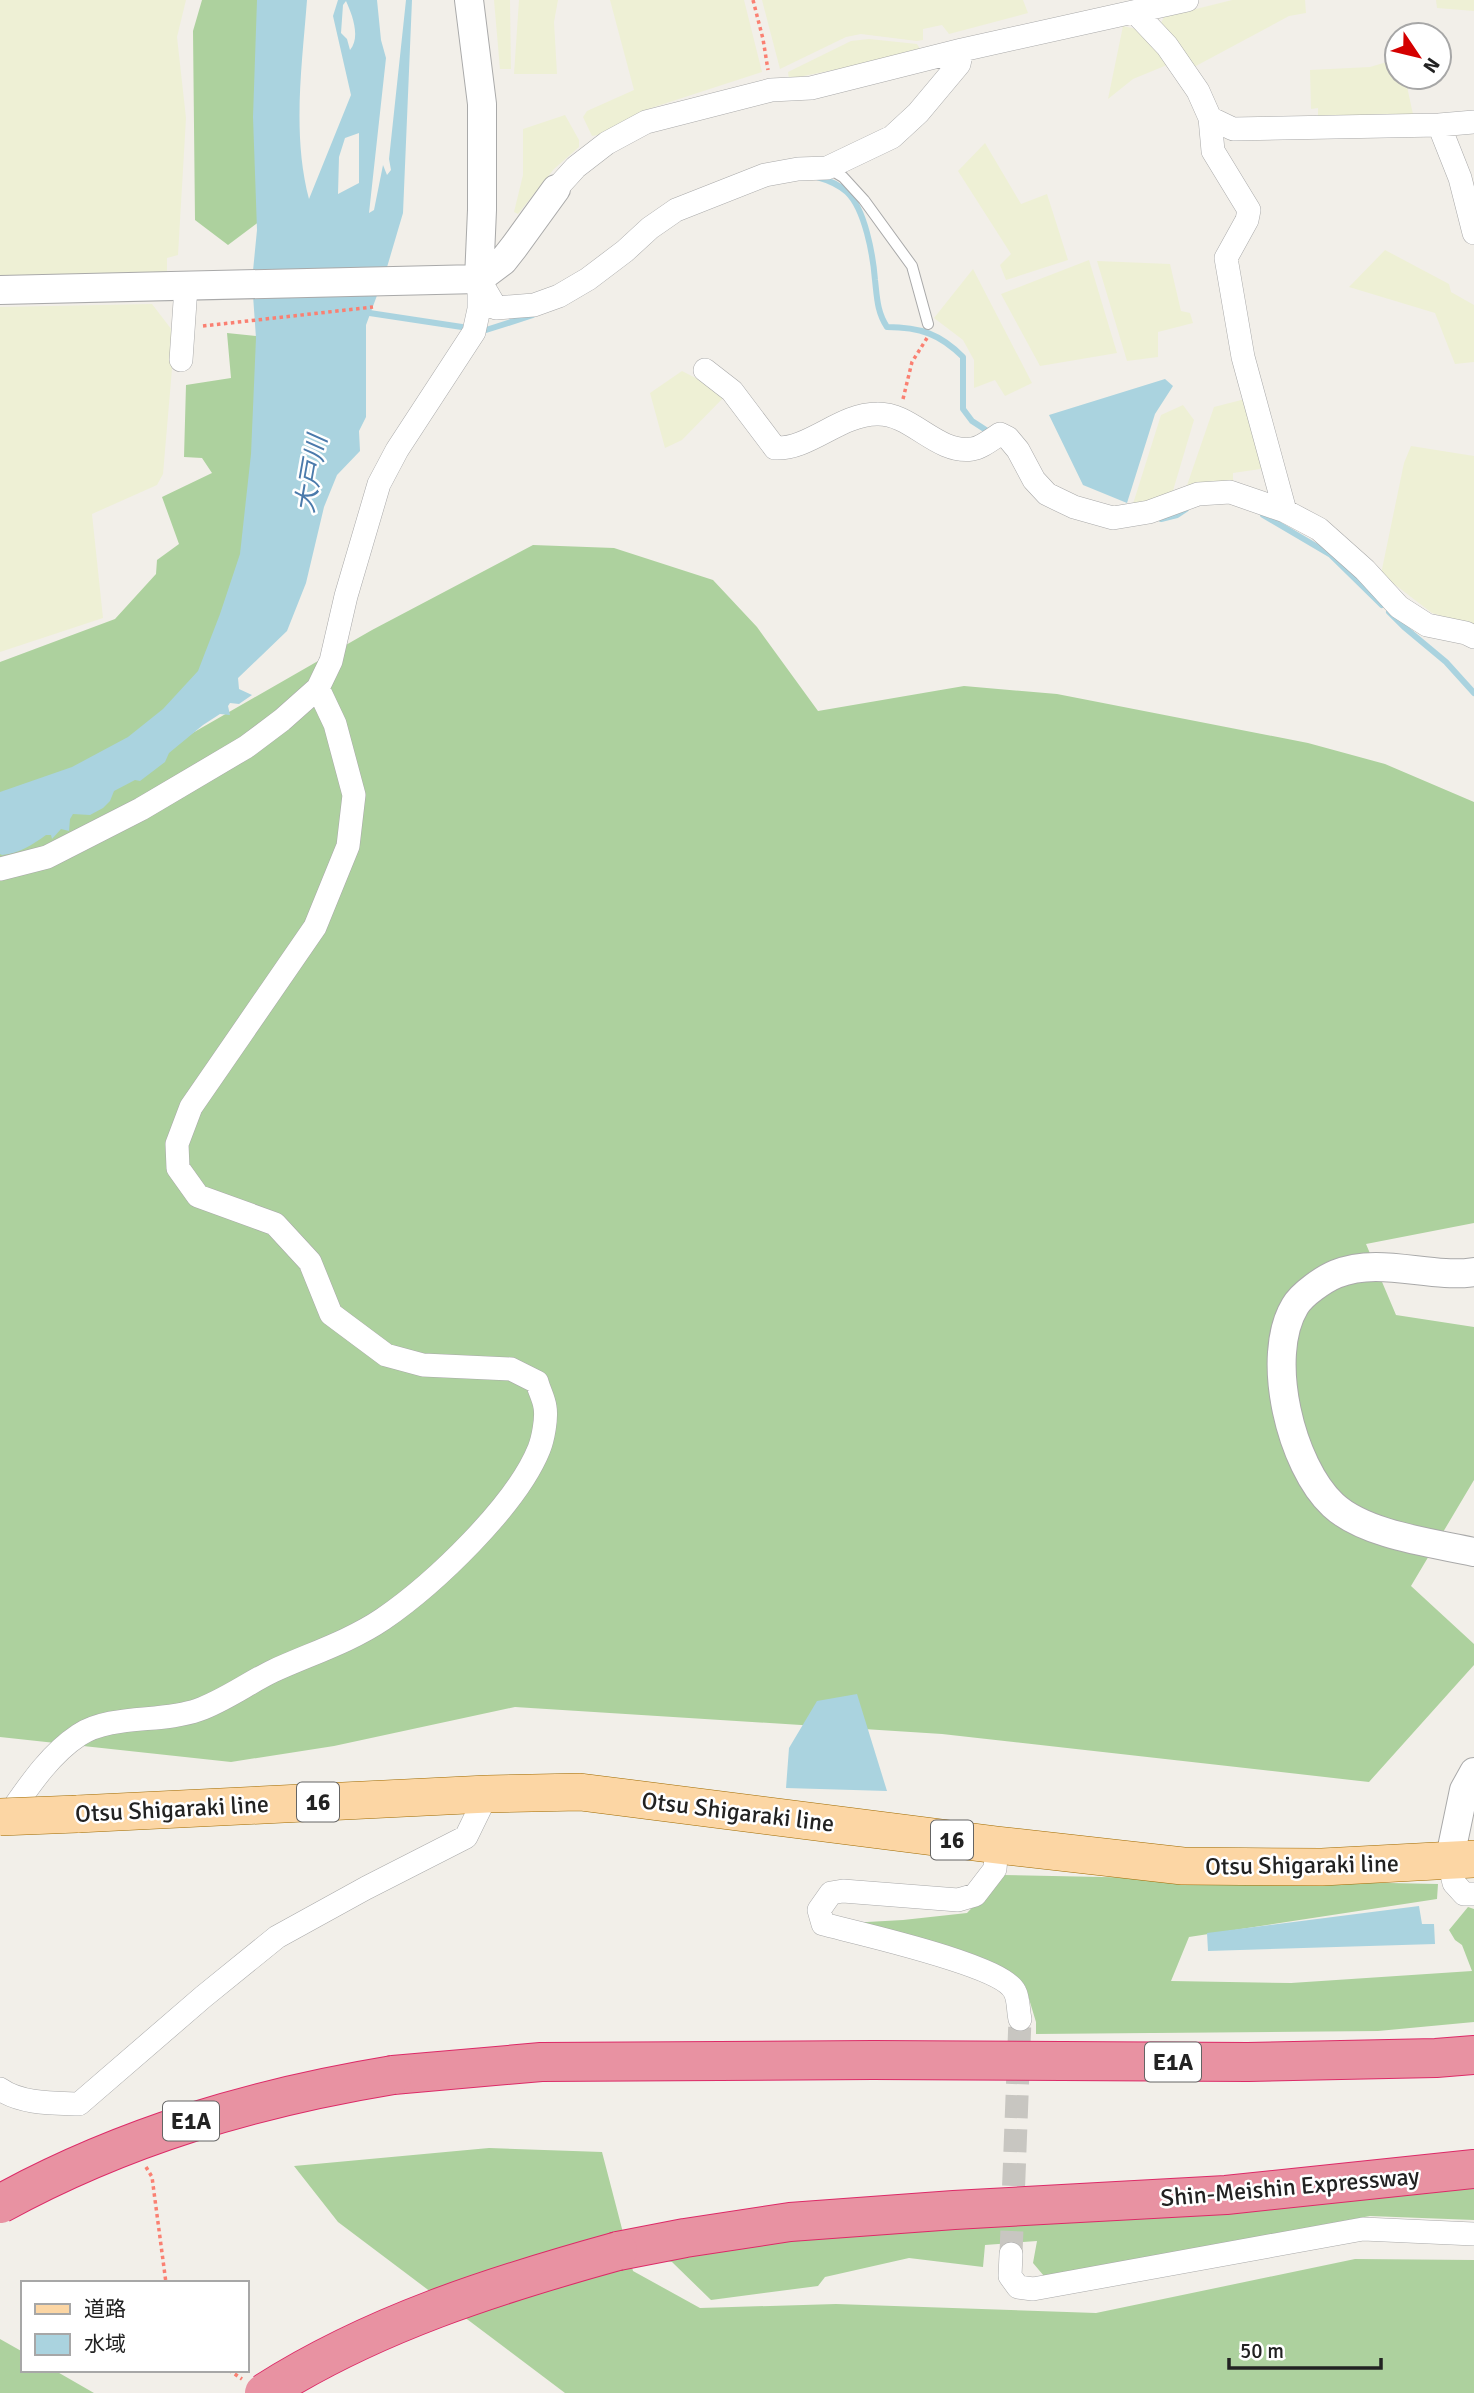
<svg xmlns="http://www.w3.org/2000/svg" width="1474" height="2393" viewBox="0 0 1474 2393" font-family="Signika,'Noto Sans JP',sans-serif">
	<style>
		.farmland { fill: #eef0d5 }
		.forest { fill: #add19e }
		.water { fill: #aad3df; fill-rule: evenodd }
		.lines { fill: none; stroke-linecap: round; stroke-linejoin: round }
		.stream { stroke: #aad3df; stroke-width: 6 }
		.minor-tunnel { stroke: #c8c6c1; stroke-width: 23; stroke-dasharray: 23 11; stroke-linecap: butt }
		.service-casing { stroke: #a9a9a9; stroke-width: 12 }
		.minor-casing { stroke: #a9a9a9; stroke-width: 24 }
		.tertiary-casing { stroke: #a9a9a9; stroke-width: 30 }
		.primary-casing { stroke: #a06b00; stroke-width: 38 }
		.motorway-casing { stroke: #dc2a67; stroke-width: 40 }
		.path { stroke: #fa8072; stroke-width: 3.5; stroke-dasharray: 3.5 3.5; stroke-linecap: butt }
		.service { stroke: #fff; stroke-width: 10 }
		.minor { stroke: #fff; stroke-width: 23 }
		.tertiary { stroke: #fff; stroke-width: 28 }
		.primary { stroke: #fcd6a4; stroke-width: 37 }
		.motorway { stroke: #e892a2; stroke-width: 38 }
		.primary-bridge-casing { stroke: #a06b00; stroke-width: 38; stroke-linecap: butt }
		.motorway-bridge-casing { stroke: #dc2a67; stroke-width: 40; stroke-linecap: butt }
		.primary-bridge { stroke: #fcd6a4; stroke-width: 37 }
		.motorway-bridge { stroke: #e892a2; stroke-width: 38 }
		.labels { text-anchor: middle; stroke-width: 5; stroke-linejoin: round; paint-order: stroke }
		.shield { fill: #fff; stroke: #646464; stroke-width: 2 }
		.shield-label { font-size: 23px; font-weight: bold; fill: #222 }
		.street-label { font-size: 24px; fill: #222; stroke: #fff }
		.water-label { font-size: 26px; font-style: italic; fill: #4a7aab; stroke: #fff }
	</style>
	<rect width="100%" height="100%" fill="#f2efe9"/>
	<!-- farmland -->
	<path class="farmland" d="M0 0H186L177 37 186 118 178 255 167 258V273L0 276Z
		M494 0H510L511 69H500Z
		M519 0H558L554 22 557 74H514Z
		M610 0H744L762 72 645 110 598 135 592 136 583 117 587 111 634 90Z
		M762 0H1023L1028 13 949 34 942 25 923 29V40L917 41 861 34 846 37 780 69Z
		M1232 0H1305L1306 13 1289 16 1194 67 1160 25 1164 17Z
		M1436 0H1474V11L1437 8Z
		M1123 26 1136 29 1156 47 1167 65 1133 79 1108 99Z
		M869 39 917 44 922 52 789 79 788 72 851 41Z
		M1397 59V77H1405L1414 119 1318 123V108L1311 109 1310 70 1370 67Z
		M565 115 579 140V147L554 169 518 214 514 212 523 175V129Z
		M985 143 1021 204 1047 194 1068 260 1006 280 1000 265 1011 254 958 171Z
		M1385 250 1449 284 1451 292 1474 305V362L1455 364 1435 313 1349 287Z
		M1089 260 1117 353 1040 366 1001 294Z
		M1097 261 1170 264 1181 311 1190 313 1193 323 1158 332V357L1127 361Z
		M973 269 1032 383 1005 396 995 380 974 388V360L963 340 934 318Z
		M152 304 175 334 163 474 157 485 92 514 103 618 0 652V307Z
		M682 371 727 394 682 440 665 448 650 393Z
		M1249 398 1267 468 1233 473V489L1184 494 1214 407Z
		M1183 405 1194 420 1172 494 1132 507 1161 415Z
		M1411 446 1474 456V626L1432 613 1381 574 1404 463Z"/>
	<!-- forest -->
	<path class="forest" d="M202 0H272V212L228 245 195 220 193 31Z
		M227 333 266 337V465L212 671 133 745 0 808V662L115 619 156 574 157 560 179 544 162 497 212 473 202 458 184 457 186 385 231 378Z
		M533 545 614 548 713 580 757 627 818 711 964 686 1057 694 1308 743 1385 764 1474 802V1223L1366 1244 1396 1315 1474 1327V1480L1411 1586 1474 1644V1665L1369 1782 942 1734 515 1707 334 1746 231 1762 0 1737V849L62 808 372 630Z
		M1003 1875 1438 1884 1437 1899 1189 1937 1171 1981 1291 1983 1472 1971 1462 1945 1455 1940 1449 1930 1468 1907 1474 1909V2022L1378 2031 1036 2034V2022L1026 1989 849 1923 903 1920 967 1913Z
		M489 2148 602 2152 633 2271 700 2308 836 2304 1096 2313 1355 2259 1474 2260V2393H565L338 2222 294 2166Z
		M1474 2187V2220L1370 2216 1044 2276 1033 2263 1037 2241 985 2245 983 2267 909 2258 825 2277 818 2286 711 2300 672 2262 640 2256 970 2222Z
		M0 2339 23 2352V2370H54L94 2393H0Z"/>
	<!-- water -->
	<path class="water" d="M257 0H307C302 66 292 134 309 199L351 95 333 16 338 0H377L381 40 386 58 369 213 374 210 383 165 387 175 391 170 389 159 406 0H412L403 213 385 274 366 325V417L359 431 360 451 337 475 324 507 306 583 287 631 238 678 239 689 252 695 239 704 230 703 228 706 230 715 220 714 203 725 169 753 165 762 140 781 135 780 114 791 110 801 103 808 90 815 73 814 70 819 69 831 61 829 52 839 51 835H46C32 845 20 853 2 855L0 854V792L72 767 128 737 163 709 198 671 220 614 240 554 251 454 256 338 252 281 257 230 253 117ZM346 1C352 14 361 37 350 50L347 39 341 33 343 5ZM359 133V183L338 194 339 157 345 138Z
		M1165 379 1173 386 1155 414 1127 503 1083 485 1049 415Z
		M857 1694 887 1791 786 1788 789 1748 817 1701Z
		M1419 1906 1422 1924H1434L1435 1944 1208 1951 1207 1933Z"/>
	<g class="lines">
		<!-- stream -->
		<path class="stream" d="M817 177C828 180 838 184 847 192 865 209 873 255 875 280 877 297 877 312 887 327 920 327 940 334 963 357V409L972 421 992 434
			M363 312 462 327
			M486 330 533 315
			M1263 515 1331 555 1382 605
			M1161 519 1177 515 1186 509
			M1389 612 1404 627 1446 662 1474 693"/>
		<!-- minor-tunnel -->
		<path class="minor-tunnel" d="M1011 2254 1020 2019"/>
		<defs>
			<path id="service" d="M828 168 843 177 864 200 912 266 928 324"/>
			<path id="minor" d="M1135 12 1167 46 1198 91 1210 118 1213 151 1249 210 1247 220 1226 258 1243 357 1285 511
				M1210 118 1233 129 1439 125 1474 122
				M1439 125 1460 178 1474 233
				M556 189 576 167 607 143 646 122 771 90 811 88 962 50 1187 0
				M479 279 496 308 534 305 559 296 588 279 625 251 650 228 676 210 765 175 798 169 827 168 892 137 918 113 959 64 962 50
				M181 360 186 287
				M705 370 732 391 775 448C809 450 840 414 877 414 912 413 936 454 972 449 981 448 992 439 1000 434L1008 438 1018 450 1034 480 1047 494 1074 507 1113 518 1149 512 1198 494 1230 492 1285 511 1319 529 1365 570 1399 607 1427 625 1466 633 1474 637
				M0 869 47 857 141 809 246 747 282 720 318 688 331 661 346 596 379 484 397 450 474 332 479 309V279
				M3 1823C25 1792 47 1756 79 1735 111 1714 162 1723 198 1710 224 1701 248 1683 273 1671 310 1654 349 1642 383 1619 434 1584 516 1506 539 1449 543 1439 547 1418 545 1407 544 1399 539 1390 537 1382L511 1369 423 1365 386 1355 331 1314 310 1262 275 1224 198 1196 178 1168 177 1144 191 1107 315 927 348 846 354 795 335 724 318 688
				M997 1845 995 1869 975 1895 958 1900 843 1891 831 1893 819 1910 823 1924C857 1933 1003 1965 1015 1992 1019 2000 1018 2011 1020 2019
				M1449 1862 1454 1883 1464 1894H1474
				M0 2089C21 2104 54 2103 79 2104L203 1997 277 1937 366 1888 466 1837 487 1794
				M1011 2254 1010 2276 1018 2287 1033 2289 1363 2229 1474 2234"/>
			<path id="tertiary" d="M469 0 482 104V210L479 279
				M0 290 479 279 503 261 514 247 556 189
				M1474 1272C1429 1279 1381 1256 1336 1274 1324 1279 1302 1294 1295 1306 1264 1357 1291 1466 1333 1505 1365 1535 1433 1543 1474 1552
				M1449 1862 1464 1790 1474 1772"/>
			<path id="primary" d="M77 1814 487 1794 580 1792 997 1845 1183 1866 1322 1867 1474 1859"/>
			<path id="motorway" d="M393 2075 541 2062 873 2060 1248 2062 1436 2058 1474 2055
				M618 2251 685 2238 790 2222 954 2210 1226 2195 1474 2169"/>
		</defs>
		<!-- service casing -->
		<use href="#service" class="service-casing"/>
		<!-- minor casing -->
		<use href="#minor" class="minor-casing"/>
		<!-- tertiary casing -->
		<use href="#tertiary" class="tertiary-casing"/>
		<!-- primary casing -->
		<use href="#primary" class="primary-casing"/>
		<!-- motorway casing -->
		<use href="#motorway" class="motorway-casing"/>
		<!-- path -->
		<path class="path" d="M753 0 763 39 768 70
			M203 326 373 307
			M903 399 912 362 927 338
			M146 2167 152 2177 166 2283
			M229 2370 242 2379"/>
		<!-- service -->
		<use href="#service" class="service"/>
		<!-- minor -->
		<use href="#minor" class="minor"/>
		<!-- tertiary -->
		<use href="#tertiary" class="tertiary"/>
		<!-- primary -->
		<use href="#primary" class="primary"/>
		<!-- motorway -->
		<use href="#motorway" class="motorway"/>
		<defs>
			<path id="primary-bridge" d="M0 1817 77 1814"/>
			<path id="motorway-bridge" d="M0 2204C124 2136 254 2098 393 2075
				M264 2393C372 2324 495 2285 618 2251"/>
		</defs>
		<!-- primary-bridge casing -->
		<use href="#primary-bridge" class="primary-bridge-casing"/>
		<!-- motorway-bridge casing -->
		<use href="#motorway-bridge" class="motorway-bridge-casing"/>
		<!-- primary-bridge -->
		<use href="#primary-bridge" class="primary-bridge"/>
		<!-- motorway-bridge -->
		<use href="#motorway-bridge" class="motorway-bridge"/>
	</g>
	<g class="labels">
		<!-- shield labels -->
		<g class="shield">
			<rect x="297" y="1782.5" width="42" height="39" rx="5"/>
			<rect x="931" y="1820.5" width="42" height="39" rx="5"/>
			<rect x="1145" y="2042.5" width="56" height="39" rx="5"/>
			<rect x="163" y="2101.5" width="56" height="39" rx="5"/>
		</g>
		<g class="shield-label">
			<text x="318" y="1810">16</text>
			<text x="952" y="1848">16</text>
			<text x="1173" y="2070">E1A</text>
			<text x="191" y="2129">E1A</text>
		</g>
		<!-- street labels -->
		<g class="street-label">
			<text transform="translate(172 1809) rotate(-3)" y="8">Otsu Shigaraki line</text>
			<text transform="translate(738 1812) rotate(7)" y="8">Otsu Shigaraki line</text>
			<text transform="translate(1302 1865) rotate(-1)" y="8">Otsu Shigaraki line</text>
			<text transform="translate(1290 2187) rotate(-5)" y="8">Shin-Meishin Expressway</text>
		</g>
		<!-- water labels -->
		<g class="water-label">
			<text transform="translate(311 474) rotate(-80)" y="9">大戸川</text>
		</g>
	</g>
	<!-- legend -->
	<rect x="21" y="2281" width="228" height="91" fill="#ffffff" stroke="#a7a7a7" stroke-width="2"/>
	<rect x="35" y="2304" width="35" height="10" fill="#fcd6a4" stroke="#a7a7a7" stroke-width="2"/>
	<text x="84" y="2316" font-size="21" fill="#222222">道路</text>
	<rect x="35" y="2334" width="35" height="21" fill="#aad3df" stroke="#a7a7a7" stroke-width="2"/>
	<text x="84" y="2351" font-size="21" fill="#222222">水域</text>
	<!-- north arrow -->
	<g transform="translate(1418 56) rotate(125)"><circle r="33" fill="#ffffff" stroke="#a7a7a7" stroke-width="2"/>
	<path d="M0-5L12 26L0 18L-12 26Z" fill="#d40000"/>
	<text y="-10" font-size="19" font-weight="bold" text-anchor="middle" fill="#222222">N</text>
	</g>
	<!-- scale -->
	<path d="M1229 2358v10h152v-10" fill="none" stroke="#222222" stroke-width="3.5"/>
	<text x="1240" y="2358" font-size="21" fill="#222222" stroke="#ffffff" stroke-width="5" paint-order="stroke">50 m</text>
</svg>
